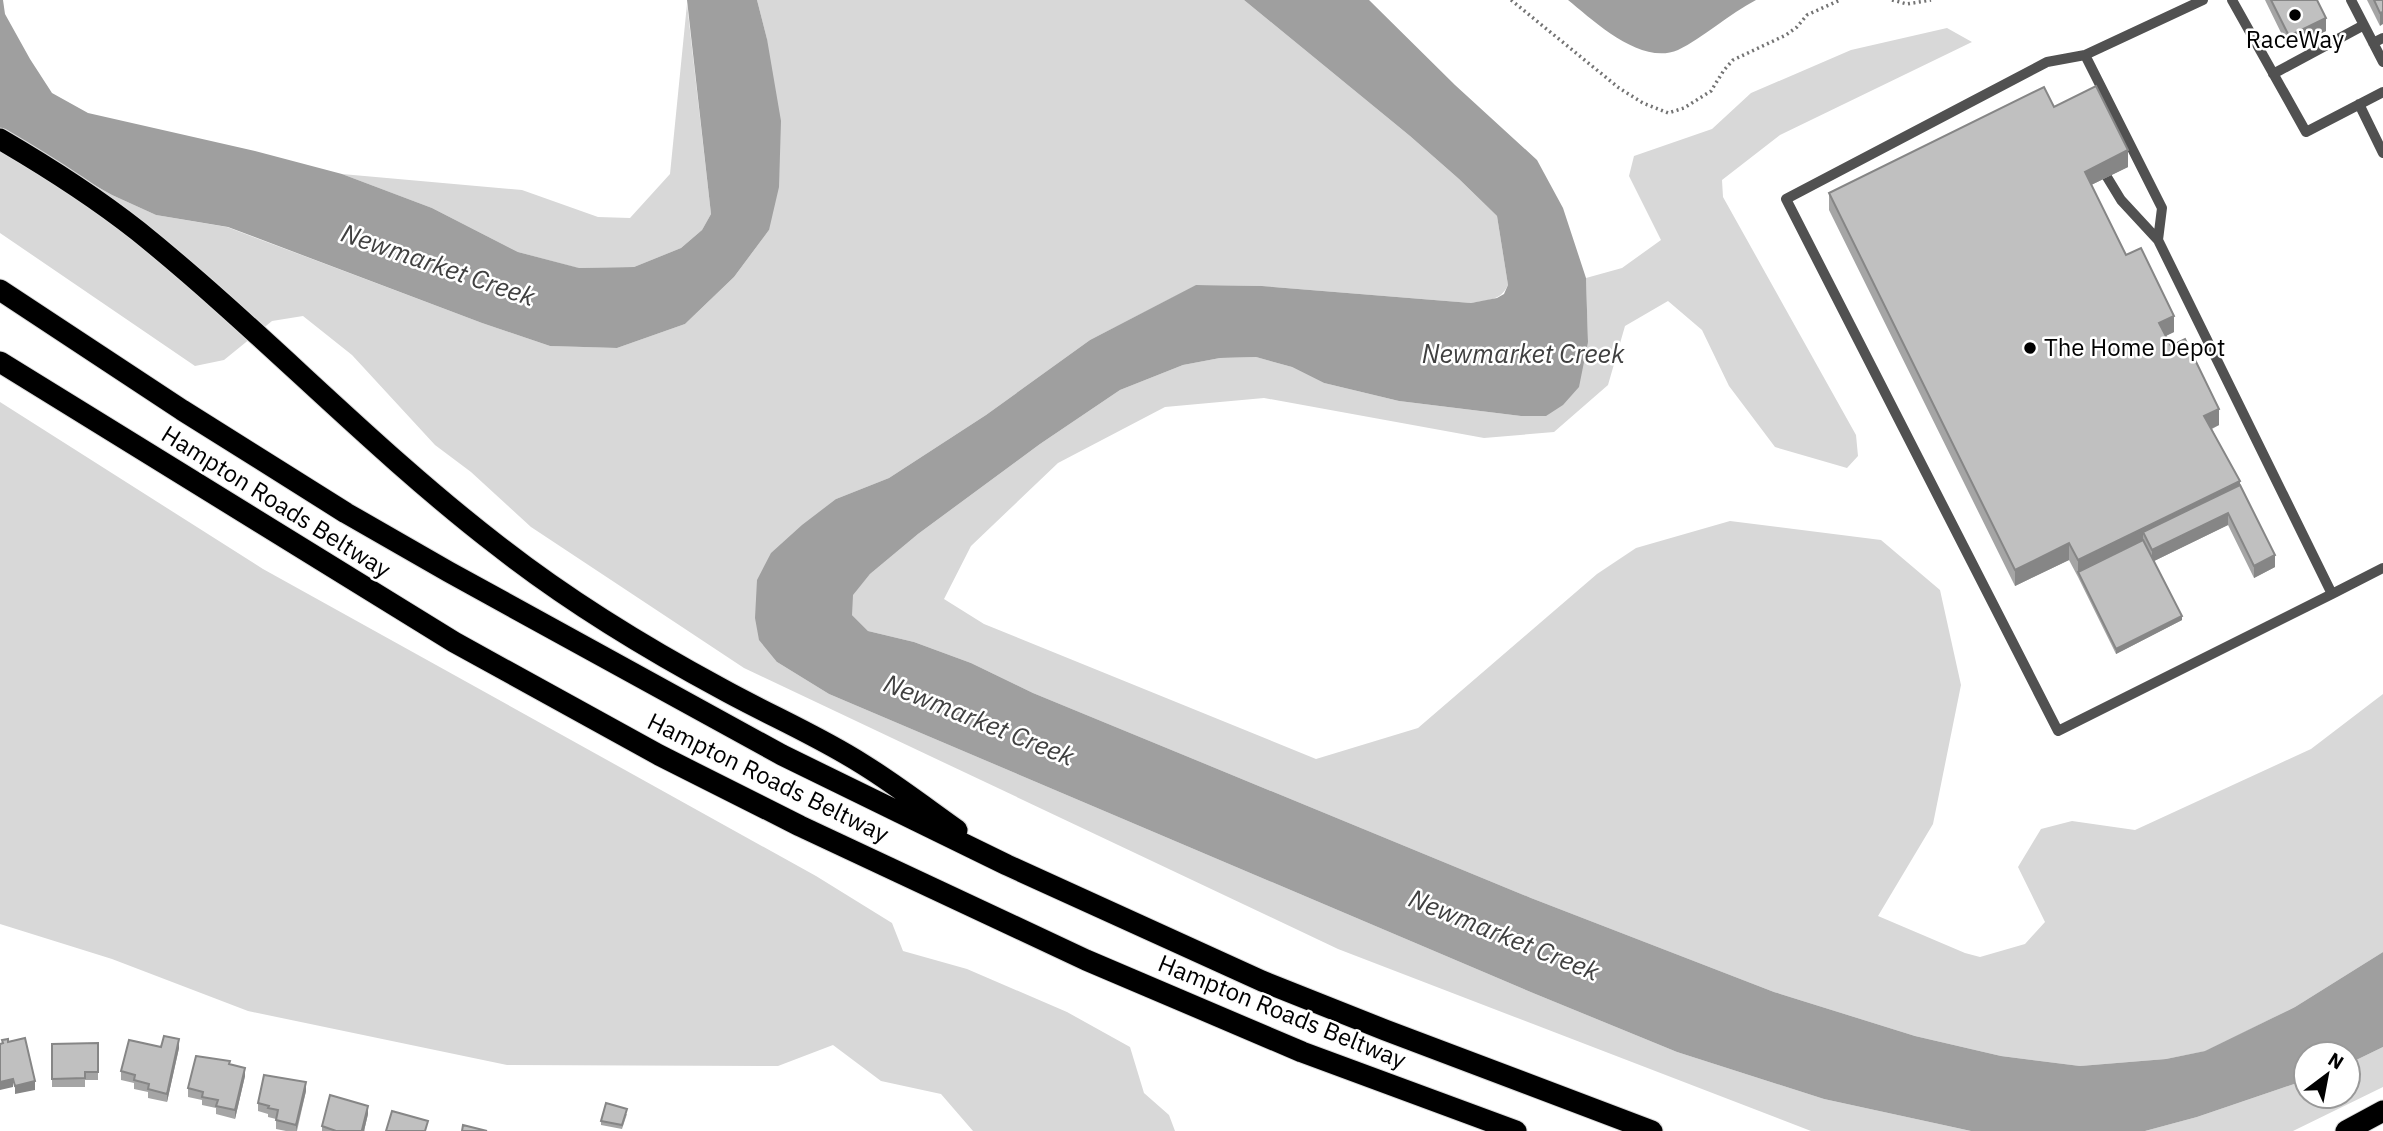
<svg xmlns="http://www.w3.org/2000/svg" width="2383" height="1131" viewBox="0 0 2383 1131" font-family="'IBM Plex Sans',sans-serif">
	<style>
		.green { fill: #d8d8d8 }
		.water { fill: #9f9f9f }
		.lines { fill: none; stroke-linecap: round; stroke-linejoin: round }
		.highway-casing { stroke: #dbdbdb; stroke-width: 23 }
		.path { stroke: #737373; stroke-width: 3.5; stroke-dasharray: 2 3.5; stroke-linecap: butt }
		.lane { stroke: #515151; stroke-width: 10 }
		.highway { stroke: #000; stroke-width: 21 }
		.wall { fill: #a5a5a5 }
		.shaded-wall { fill: #868686 }
		.building { fill: #c0c0c0; stroke: #868686; stroke-width: 2 }
		.poi-dot { fill: #000; stroke: #fff; stroke-width: 2.5 }
		.labels { text-anchor: middle; stroke-width: 5; stroke-linejoin: round; paint-order: stroke }
		.poi-label { font-size: 24px; fill: #000; stroke: #fff }
		.street-label { font-size: 24px; fill: #000; stroke: #fff }
		.water-label { font-size: 26px; font-style: italic; fill: #404040; stroke: #fff }
	</style>
	<rect width="100%" height="100%" fill="#fff"/>
	<!-- green -->
	<path class="green" d="M757 0H1244L1410 136 1459 179 1497 216 1508 285C1501 301 1487 300 1471 303L1262 286 1197 285 1090 340 986 415 889 478 836 499 777 662 829 694 1533 993 1677 1052 1824 1099 1971 1131H1811L1338 949 744 668 531 527 471 472 435 445 352 355 303 316 272 321 224 360 195 366 0 233V132L112 195 156 215 227 227 482 323 550 346 617 348 685 324 734 277 769 230 767 39Z
		M687 4 711 214 702 230 681 248 634 267 578 268 518 252 432 208 342 174 522 190 598 217 630 218 670 174Z
		M1947 28 1972 42 1780 135 1722 180 1723 197 1856 435 1858 456 1847 468 1775 447 1729 386 1702 330 1668 301 1625 326 1608 385 1554 432 1484 438 1264 398 1165 407 1058 463 971 546 944 599 984 624 1316 759 1418 728 1597 574 1636 548 1730 521 1881 540 1940 590 1961 685 1933 824 1878 916 1965 953 1980 957 2025 944 2045 922 2018 867 2041 829 2072 821 2135 830 2311 749 2383 694V952L2295 1007 2206 1051 2166 1059 2080 1066 2001 1056 1915 1036 1774 992 1531 898 1033 693 971 663 914 642 868 631 852 615V595L870 574 918 534 1040 444 1120 390 1183 365 1220 358 1256 357 1292 367 1324 383 1399 401 1521 416 1588 342 1586 278 1622 268 1661 240 1629 176 1634 156 1712 129 1751 93 1851 50Z
		M0 402 263 569 816 876 892 923 903 951 967 969 1067 1012 1130 1047 1144 1093 1169 1115 1175 1131H973L941 1094 881 1081 833 1045 778 1066 507 1065 248 1011 112 959 0 924Z
		M2383 1047V1087L2293 1131H2145L2197 1117 2306 1080V1096H2348V1064Z"/>
	<!-- water -->
	<path class="water" d="M0 0H3L5 14 30 59 52 93 88 113 255 151 342 174 432 208 518 252 579 268 634 267 681 248 702 230 711 214 687 0H757L767 39 781 121 779 187 769 230 734 277 685 324 617 348 550 346 482 323 228 227 156 215 112 195 0 132Z
		M1244 0H1369L1455 85 1537 160 1563 208 1586 278 1588 342 1579 387 1563 405 1546 416H1521L1399 401 1324 383 1292 367 1256 357 1220 358 1183 365 1120 390 1040 444 918 534 870 574 853 595 852 615 868 631 914 642 971 663 1033 693 1531 898 1774 992 1915 1036 2001 1056 2080 1066 2166 1059 2205 1051 2295 1007 2383 952V1047L2348 1064V1054H2306V1080L2197 1117 2145 1131H1971L1824 1099 1677 1052 1533 993 829 694 777 662 759 640 755 618 757 580 771 553 802 525 836 499 889 478 986 415 1090 340 1196 285 1262 286 1471 303 1497 298 1504 294 1508 285 1497 216 1459 179 1410 136Z
		M1568 0H1756C1729 14 1703 38 1678 50 1641 66 1594 21 1568 0Z"/>
	<g class="lines">
		<defs>
			<path id="highway" d="M0 139C48 167 95 197 138 231 262 331 371 448 497 545 567 600 644 647 722 689 769 715 819 736 864 765 896 785 926 808 957 830
				M0 290 182 410 346 513 449 572 782 755 1007 865 1262 981 1385 1030 1652 1131
				M0 362 454 642 659 755 800 826 1086 960 1302 1052 1516 1131
				M2346 1131 2383 1111"/>
		</defs>
		<!-- highway casing -->
		<use href="#highway" class="highway-casing"/>
		<!-- path -->
		<path class="path" d="M1511 0 1619 88 1643 103 1668 113 1684 108 1711 91 1724 70 1733 60 1786 35 1797 27 1807 15 1840 0
			M1892 0 1907 4 1931 0"/>
		<!-- lane -->
		<path class="lane" d="M2203 0 2085 55 2162 208 2158 240 2332 594 2383 568
			M2232 0 2306 132 2383 92
			M2351 0 2383 62
			M2373 43 2383 38
			M2085 55 2047 62 1786 199 2058 731 2332 594
			M2273 74 2364 25
			M2359 104 2383 153
			M2107 177 2121 200 2158 240"/>
		<!-- highway -->
		<use href="#highway" class="highway"/>
	</g>
	<!-- wall -->
	<path class="wall" d="M2265 0H2317L2326 31 2289 49Z
		M2367 0H2383L2380 26Z
		M2054 107 2128 167 2091 185 2126 255 2174 332 2166 336 2171 346 2219 425 2212 429 2240 485 2275 567 2254 578 2228 525 2154 561 2182 620 2116 654 2078 577 2069 560 2015 586 1829 210V193Z
		M98 1043V1080H85V1087H52V1044Z
		M161 1047 179 1048 167 1102 148 1098V1092L134 1089V1083L121 1080V1071Z
		M230 1064 245 1076 235 1119 216 1114V1108L202 1105V1100L188 1097V1088Z
		M306 1091 297 1131H286L276 1129V1119L268 1117V1114L258 1111V1103Z
		M368 1114 364 1131H322V1126Z
		M627 1114 622 1129 601 1125V1121Z"/>
	<!-- shaded-wall -->
	<path class="shaded-wall" d="M2383 12V24L2380 26V13Z
		M2326 18V31L2289 49V36Z
		M2128 150V167L2085 188V172Z
		M2174 316V332L2159 339V323Z
		M2219 409V425L2204 432V416Z
		M2240 481V497L2143 532V545L2078 572V560Z
		M2228 513V525L2152 562V550Z
		M2069 543V560L2015 586V570Z
		M2275 555V567L2254 578V566Z
		M2182 616V620L2116 654V649Z
		M179 1039V1048L167 1102V1094Z
		M245 1068V1076L235 1119V1110Z
		M13 1079V1087L0 1090V1082Z
		M35 1081V1090L15 1094V1086Z
		M306 1082V1091L296 1131V1125Z
		M368 1106V1114L364 1131H362Z"/>
	<!-- building -->
	<path class="building" d="M2271 0H2317L2326 18 2289 36Z
		M2374 0H2383V12L2380 13Z
		M2096 86 2128 150 2085 172 2126 255 2141 248 2174 316 2159 323 2171 346 2185 339 2219 409 2204 416 2240 481 2078 560 2069 543 2015 570 1829 193 2044 87 2054 107Z
		M2240 485 2275 555 2254 566 2228 513 2152 550 2143 532Z
		M2143 540 2182 616 2116 649 2078 572Z
		M164 1036 179 1039 167 1094 148 1089 149 1084 134 1080 135 1075 121 1071 129 1040 161 1047Z
		M25 1038 35 1081 15 1086 13 1079 0 1082V1044L3 1043 2 1040 8 1039V1042Z
		M98 1043V1072H85V1078L52 1079V1044Z
		M196 1056 230 1061 229 1064 245 1068 235 1110 216 1106 218 1100 202 1097 203 1092 188 1088Z
		M264 1075 306 1082 296 1125 276 1120 278 1110 268 1108 269 1106 258 1103Z
		M330 1095 368 1106 362 1130 364 1131H336L322 1126Z
		M606 1103 627 1109 622 1125 601 1121Z
		M392 1111 428 1121 425 1131H386Z
		M463 1125 487 1131H462Z"/>
	<!-- markers -->
	<g class="poi-dot">
		<circle cx="2295" cy="15" r="7"/>
		<circle cx="2030" cy="348" r="7"/>
	</g>
	<g class="labels">
		<!-- poi labels -->
		<g class="poi-label">
			<text x="2295" y="48">RaceWay</text>
			<text x="2044" y="356" text-anchor="start">The Home Depot</text>
		</g>
		<!-- street labels -->
		<g class="street-label">
			<text transform="translate(276 502) rotate(32)" y="8">Hampton Roads Beltway</text>
			<text transform="translate(768 778) rotate(26)" y="8">Hampton Roads Beltway</text>
			<text transform="translate(1282 1012) rotate(22)" y="8">Hampton Roads Beltway</text>
		</g>
		<!-- water labels -->
		<g class="water-label">
			<text transform="translate(438 265) rotate(19)" y="9">Newmarket Creek</text>
			<text x="1523" y="363">Newmarket Creek</text>
			<text transform="translate(979 720) rotate(22)" y="9">Newmarket Creek</text>
			<text transform="translate(1504 935) rotate(22)" y="9">Newmarket Creek</text>
		</g>
	</g>
	<!-- north arrow -->
	<g transform="translate(2327 1075) rotate(32)"><circle r="33" fill="#ffffff" stroke="#999999" stroke-width="2"/>
	<path d="M0-5L12 26L0 18L-12 26Z" fill="#000000"/>
	<text y="-10" font-size="19" font-weight="bold" text-anchor="middle" fill="#000000">N</text>
	</g>
</svg>
